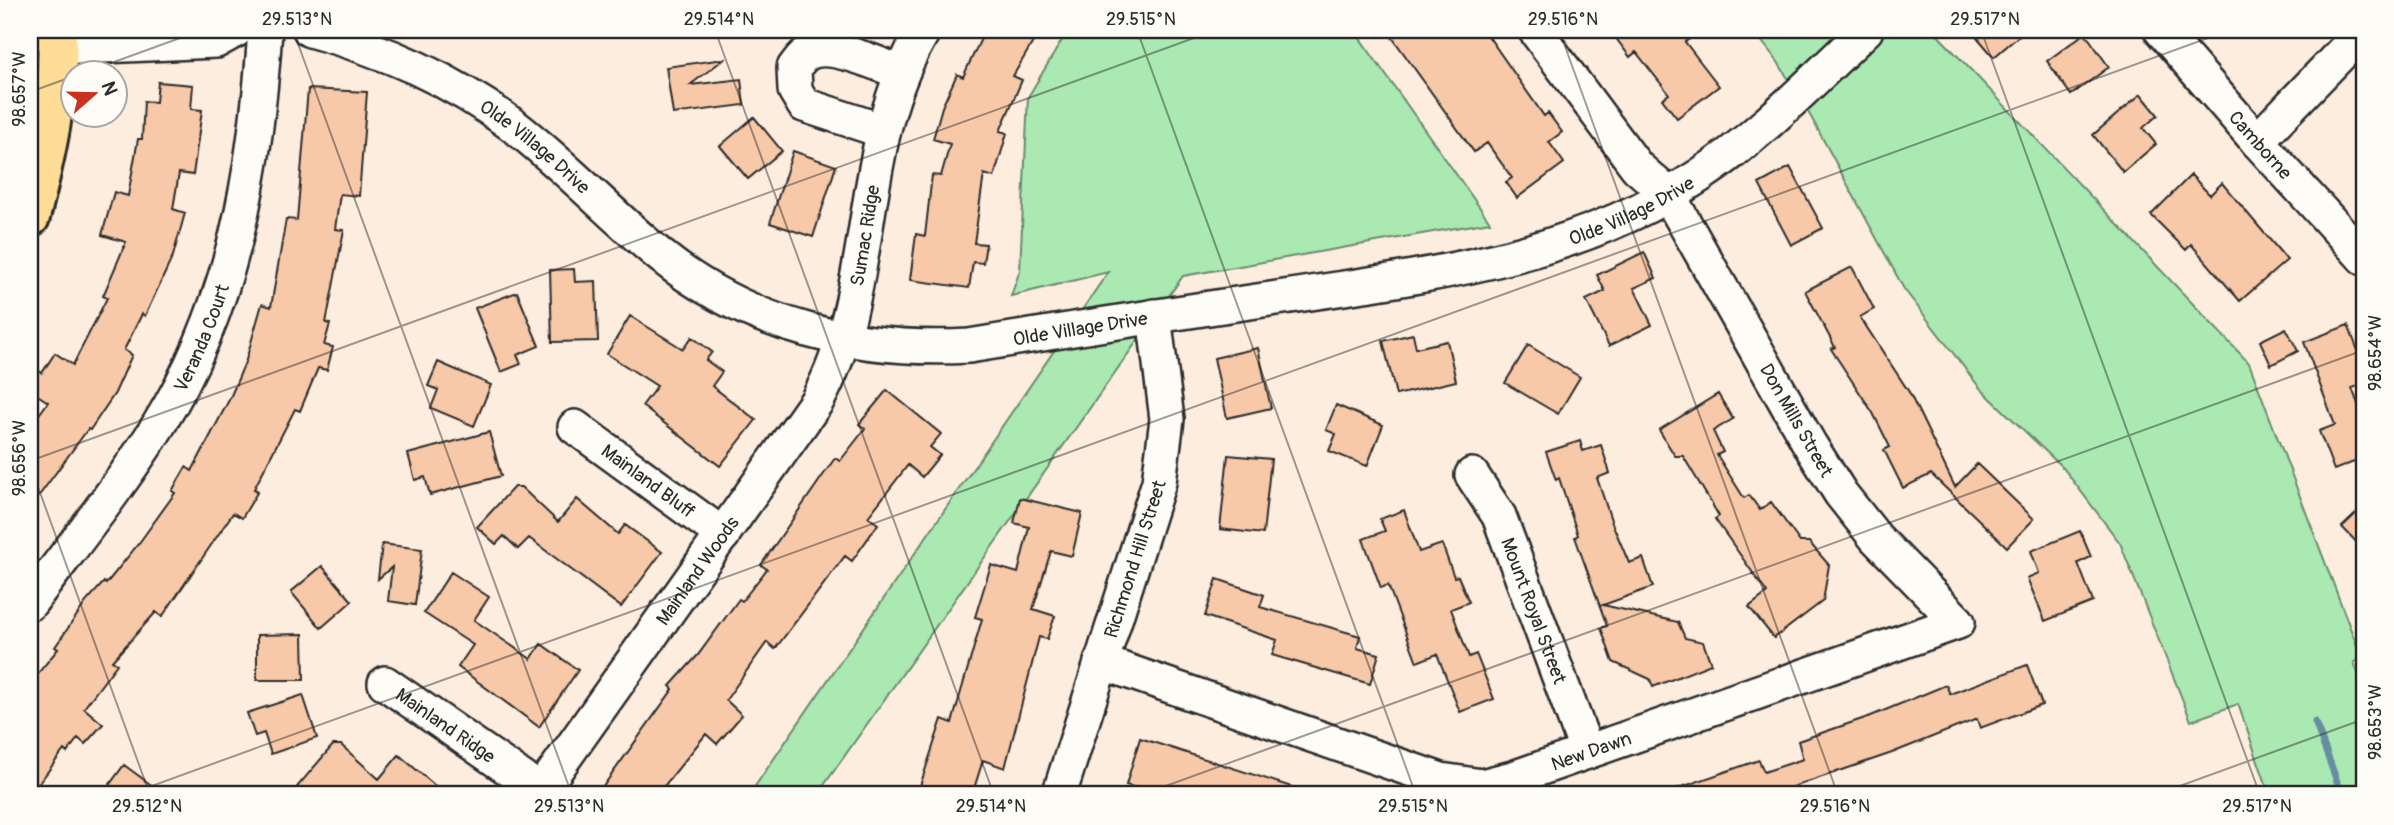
<svg xmlns="http://www.w3.org/2000/svg" width="2394" height="825" viewBox="0 0 2394 825" font-family="Pangolin,sans-serif">
	<style>
		.green { fill: #aae9b1; stroke: #6a8a6e; stroke-width: 2 }
		.lines { fill: none; stroke-linecap: round; stroke-linejoin: round }
		.stream { stroke: #678da1; stroke-width: 7 }
		.building { fill: #f8c9a8; stroke: #2b2b2b; stroke-width: 2 }
		.minor-casing { stroke: #2b2b2b; stroke-width: 38 }
		.major-casing { stroke: #2b2b2b; stroke-width: 44 }
		.minor { stroke: #fdfcf7; stroke-width: 33 }
		.major { stroke: #ffdd96; stroke-width: 38 }
		.ticks { fill: none; stroke: #2b2b2b; stroke-width: 2; stroke-opacity: 0.45 }
		.labels { text-anchor: middle; stroke-width: 5; stroke-linejoin: round; paint-order: stroke }
		.street-label { font-size: 19px; fill: #2b2b2b; stroke: #fdfcf7 }
		.neatline { fill: none; stroke: #2b2b2b; stroke-width: 2.5 }
		.ticks-label { font-size: 18px; text-anchor: middle; fill: #2b2b2b }
	</style>
	<rect width="100%" height="100%" fill="#fceddf"/>
	<filter id="ink" filterUnits="userSpaceOnUse"><feTurbulence type="fractalNoise" baseFrequency=".0143" numOctaves="2"/><feDisplacementMap in="SourceGraphic" scale="14" xChannelSelector="R" yChannelSelector="G"/><feConvolveMatrix kernelMatrix="1 2 1 2 8 2 1 2 1" color-interpolation-filters="sRGB"/></filter>
	<g filter="url(#ink)">
		<!-- green -->
		<path class="green" d="M1068 30H1354L1490 222 1183 276 817 795H749L1108 272 1011 296 1020 270 1028 97Z
			M1753 30H1933L2249 363 2362 659 2354 662 2364 689V795H2270L2238 704 2191 721 2120 543 2064 469 1980 388 1904 289 1811 117 1778 62Z"/>
		<g class="lines">
			<!-- stream -->
			<path class="stream" d="M2315 722 2342 795"/>
		</g>
		<!-- building -->
		<path class="building" d="M985 30H1040L1013 76 1022 80 1000 131 1007 133 994 177 984 174 974 243 986 244 983 263 973 262 969 288 910 280 916 234 925 236 932 175 941 176 950 144 933 139 942 107 957 74 963 77Z
			M1387 30H1484L1544 116 1548 113 1562 132 1549 142 1564 163 1517 198 1506 182 1512 178 1487 143 1474 152Z
			M1625 30H1703L1685 42 1719 86 1677 118 1662 99 1669 94 1636 52 1630 57 1615 37Z
			M1971 30H2026L1994 57Z
			M2085 33 2109 67 2071 95 2047 61Z
			M724 59 690 85 741 79 744 105 673 114 666 67Z
			M158 82 193 85 191 109 202 110 193 175 179 173 173 209 185 213 173 256 145 316 142 314 124 350 132 355 115 393 90 430 88 429 30 508V427L48 402 30 390V365L42 373 55 353 73 365 107 298 103 296 126 242 102 235 114 192 128 196 138 139H142L144 101 156 102Z
			M308 89 367 92 359 196 340 194 335 229 344 230 326 323 330 324 324 345 333 347 327 370 318 368 300 411 295 409 254 489 258 491 242 518 233 513 162 617 156 612 112 661 117 664 84 708 103 724 85 744 78 738 67 753 64 750 30 795V683L58 649 55 647 86 602 104 582 106 584 139 543 175 493 172 491 186 467 192 471 230 398 246 360 262 304 271 307 286 219 297 220Z
			M2141 94 2158 115 2143 128 2156 144 2123 172 2093 135Z
			M754 117 782 151 748 179 720 146Z
			M793 151 836 166 813 237 770 223Z
			M1790 167 1823 228 1791 245 1759 184Z
			M2191 175 2210 195 2222 183 2287 260 2240 301 2191 244 2186 250 2151 215Z
			M1644 252 1656 278 1634 288 1652 325 1609 346 1586 300 1605 291 1597 275Z
			M1852 267 1874 309 1860 317 1909 392 1955 487 1977 464 2034 519 2007 547 1931 474 1903 488 1884 450 1890 447 1873 413 1831 349 1835 347 1805 291Z
			M574 269 575 282 596 281 598 341 552 342 550 270Z
			M517 292 539 346 517 355 521 364 501 372 475 308Z
			M630 316 683 349 692 337 712 352 706 360 722 372 712 386 756 420 720 466 642 406 657 386 607 354Z
			M2348 325 2364 366V384L2352 388 2364 420V458L2334 470 2319 431 2335 425 2304 342Z
			M2286 328 2298 351 2271 365 2260 341Z
			M1413 334 1416 348 1447 341 1456 381 1396 395 1383 341Z
			M1528 345 1580 377 1558 414 1505 383Z
			M1258 348 1271 408 1227 418 1214 358Z
			M438 362 491 385 474 426 431 408 438 390 428 386Z
			M887 390 941 434 930 447 940 455 922 477 908 465 868 517 878 524 852 561 845 556 775 649 767 642 726 700 742 715 717 744 706 734 657 795H597L673 689 670 686 698 655 739 599 742 601 767 569 761 565 835 458 840 461 865 429 859 424Z
			M1718 394 1733 419 1713 431 1723 452 1717 455 1744 498 1749 495 1760 510 1771 502 1800 542H1809L1829 565 1823 601 1774 638 1749 607 1767 593 1715 519 1719 516 1683 456H1675L1659 430Z
			M1336 405 1383 425 1367 466 1329 451 1336 434 1326 430Z
			M489 432 501 476 430 495 425 477 415 480 408 454Z
			M1580 441 1583 451 1601 445 1610 473 1597 478 1612 523 1629 563 1643 558 1653 587 1603 605 1678 622 1685 638 1703 642 1711 664 1653 687 1650 679 1613 662 1601 628 1607 626 1575 537 1578 535 1559 478 1556 480 1546 452Z
			M1228 455 1271 459 1263 534 1220 529Z
			M514 487H521L558 522 577 499 618 534 625 525 662 552 621 607 529 538 518 549 504 536 496 544 477 527Z
			M1020 498 1082 513 1072 556 1051 551 1033 609 1055 616 1047 639 1039 637 1005 768 983 760 972 795H917L942 719 952 723 982 619 975 617 991 565 1018 573 1029 527 1014 523Z
			M2364 506V550L2342 527Z
			M1404 510 1419 552 1442 544 1454 577 1458 576 1469 602 1451 609 1469 657 1476 654 1494 699 1460 712 1437 654 1417 662 1388 585 1381 588 1363 539 1385 531 1380 519Z
			M2080 531 2091 557 2078 563 2093 602 2045 621 2027 578 2039 573 2031 551Z
			M382 544 422 549 415 605 388 601 392 567 378 579Z
			M322 566 352 601 321 628 291 592Z
			M451 572 489 597 474 620 531 659 541 644 578 670 539 727 458 667 473 645 424 613Z
			M1217 579 1264 595 1260 607 1360 636 1357 648 1379 654 1370 684 1272 655 1277 640 1205 616Z
			M303 634 304 680H257V635Z
			M2027 665 2042 705 1980 728 1977 719 1892 753 1793 787 1795 795H1668L1667 792 1759 760 1764 772 1803 759 1798 741 1871 716 1946 685 1950 694Z
			M303 695 317 738 271 754 264 733 255 736 247 713Z
			M1140 738 1304 791V795H1161L1126 785Z
			M333 745H341L379 779 399 755 446 795H307L297 787Z
			M124 765 165 795H102Z"/>
		<g class="lines">
			<defs>
				<g id="minor">
					<path id="s1" d="M310 30C385 50 451 79 514 126 566 166 611 215 661 256 749 327 859 352 969 346 1072 329 1174 313 1277 298 1423 276 1573 260 1699 176 1761 135 1813 80 1866 30"/>
					<path id="s2" d="M2161 30 2257 141 2364 258"/>
					<path d="M58 48 216 41 236 30"/>
					<path d="M883 131 804 105 795 90 794 68C797 64 801 58 805 55 826 39 880 65 902 73"/>
					<path d="M2257 141 2364 30"/>
					<path id="s3" d="M575 427 723 535"/>
					<path id="s4" d="M1472 475 1499 516 1587 752"/>
					<path id="s5" d="M30 603C73 545 119 488 158 426 234 304 256 170 265 30"/>
					<path id="s6" d="M1101 662 1441 780 1482 786 1513 778 1958 622 1876 538 1841 494 1810 445 1668 194 1637 167 1535 30"/>
					<path id="s7" d="M385 683 541 791"/>
					<path id="s8" d="M538 795 817 401C880 287 854 143 924 30"/>
					<path id="s9" d="M1059 795 1159 482 1167 419 1154 316"/>
				</g>
				<path id="major" d="M30 217C46 155 60 94 57 30"/>
			</defs>
			<!-- minor casing -->
			<use href="#minor" class="minor-casing"/>
			<!-- major casing -->
			<use href="#major" class="major-casing"/>
			<!-- minor -->
			<use href="#minor" class="minor"/>
			<!-- major -->
			<use href="#major" class="major"/>
		</g>
	</g>
	<!-- ticks -->
	<path class="ticks" d="M293 30 572 795M715 30 994 795M1137 30 1416 795M1559 30 1838 795M1981 30 2260 795M81 74 202 30M30 92 74 76M30 461 1216 30M30 465 150 795M127 795 2230 30M1141 795 2364 350M2155 795 2364 719"/>
	<g class="labels">
		<!-- street labels -->
		<g class="street-label">
			<text dy="7" stroke="none"><textPath href="#s2" startOffset="152">Camborne</textPath></text>
			<text dy="7" stroke="none"><textPath href="#s1" startOffset="256">Olde Village Drive</textPath></text>
			<text dy="7" stroke="none"><textPath href="#s1" startOffset="1430">Olde Village Drive</textPath></text>
			<text dy="7" stroke="none"><textPath href="#s8" startOffset="656">Sumac Ridge</textPath></text>
			<text dy="7" stroke="none"><textPath href="#s1" startOffset="864">Olde Village Drive</textPath></text>
			<text dy="7" stroke="none"><textPath href="#s5" startOffset="317">Veranda Court</textPath></text>
			<text transform="translate(1797 420) rotate(60)" y="7">Don Mills Street</text>
			<text dy="7" stroke="none"><textPath href="#s3" startOffset="91">Mainland Bluff</textPath></text>
			<text dy="7" stroke="none"><textPath href="#s9" startOffset="248">Richmond Hill Street</textPath></text>
			<text dy="7" stroke="none"><textPath href="#s8" startOffset="275">Mainland Woods</textPath></text>
			<text dy="7" stroke="none"><textPath href="#s4" startOffset="150">Mount Royal Street</textPath></text>
			<text dy="7" stroke="none"><textPath href="#s7" startOffset="74">Mainland Ridge</textPath></text>
			<text dy="7" stroke="none"><textPath href="#s6" startOffset="516">New Dawn</textPath></text>
		</g>
	</g>
	<!-- margin -->
	<rect width="2394" height="825" fill="none" stroke="#fdfcf7" stroke-width="77"/>
	<!-- north arrow -->
	<g transform="translate(94 94) rotate(70)"><circle r="33" fill="#fdfcf7" stroke="#a9a8a5" stroke-width="2"/>
	<path d="M0-5L12 26L0 18L-12 26Z" fill="#c8321e"/>
	<text y="-10" font-size="19" font-weight="bold" text-anchor="middle" fill="#2b2b2b">N</text>
	</g>
	<rect x="38" y="38" width="2318" height="748" class="neatline"/>
	<g class="ticks-label">
		<text x="297" y="25">29.513°N</text>
		<text x="719" y="25">29.514°N</text>
		<text x="1141" y="25">29.515°N</text>
		<text x="1563" y="25">29.516°N</text>
		<text x="1985" y="25">29.517°N</text>
		<text transform="translate(19 89) rotate(-90)" y="6">98.657°W</text>
		<text transform="translate(2375 353) rotate(-90)" y="6">98.654°W</text>
		<text transform="translate(19 458) rotate(-90)" y="6">98.656°W</text>
		<text transform="translate(2375 722) rotate(-90)" y="6">98.653°W</text>
		<text x="147" y="812">29.512°N</text>
		<text x="569" y="812">29.513°N</text>
		<text x="991" y="812">29.514°N</text>
		<text x="1413" y="812">29.515°N</text>
		<text x="1835" y="812">29.516°N</text>
		<text x="2257" y="812">29.517°N</text>
	</g>
</svg>
